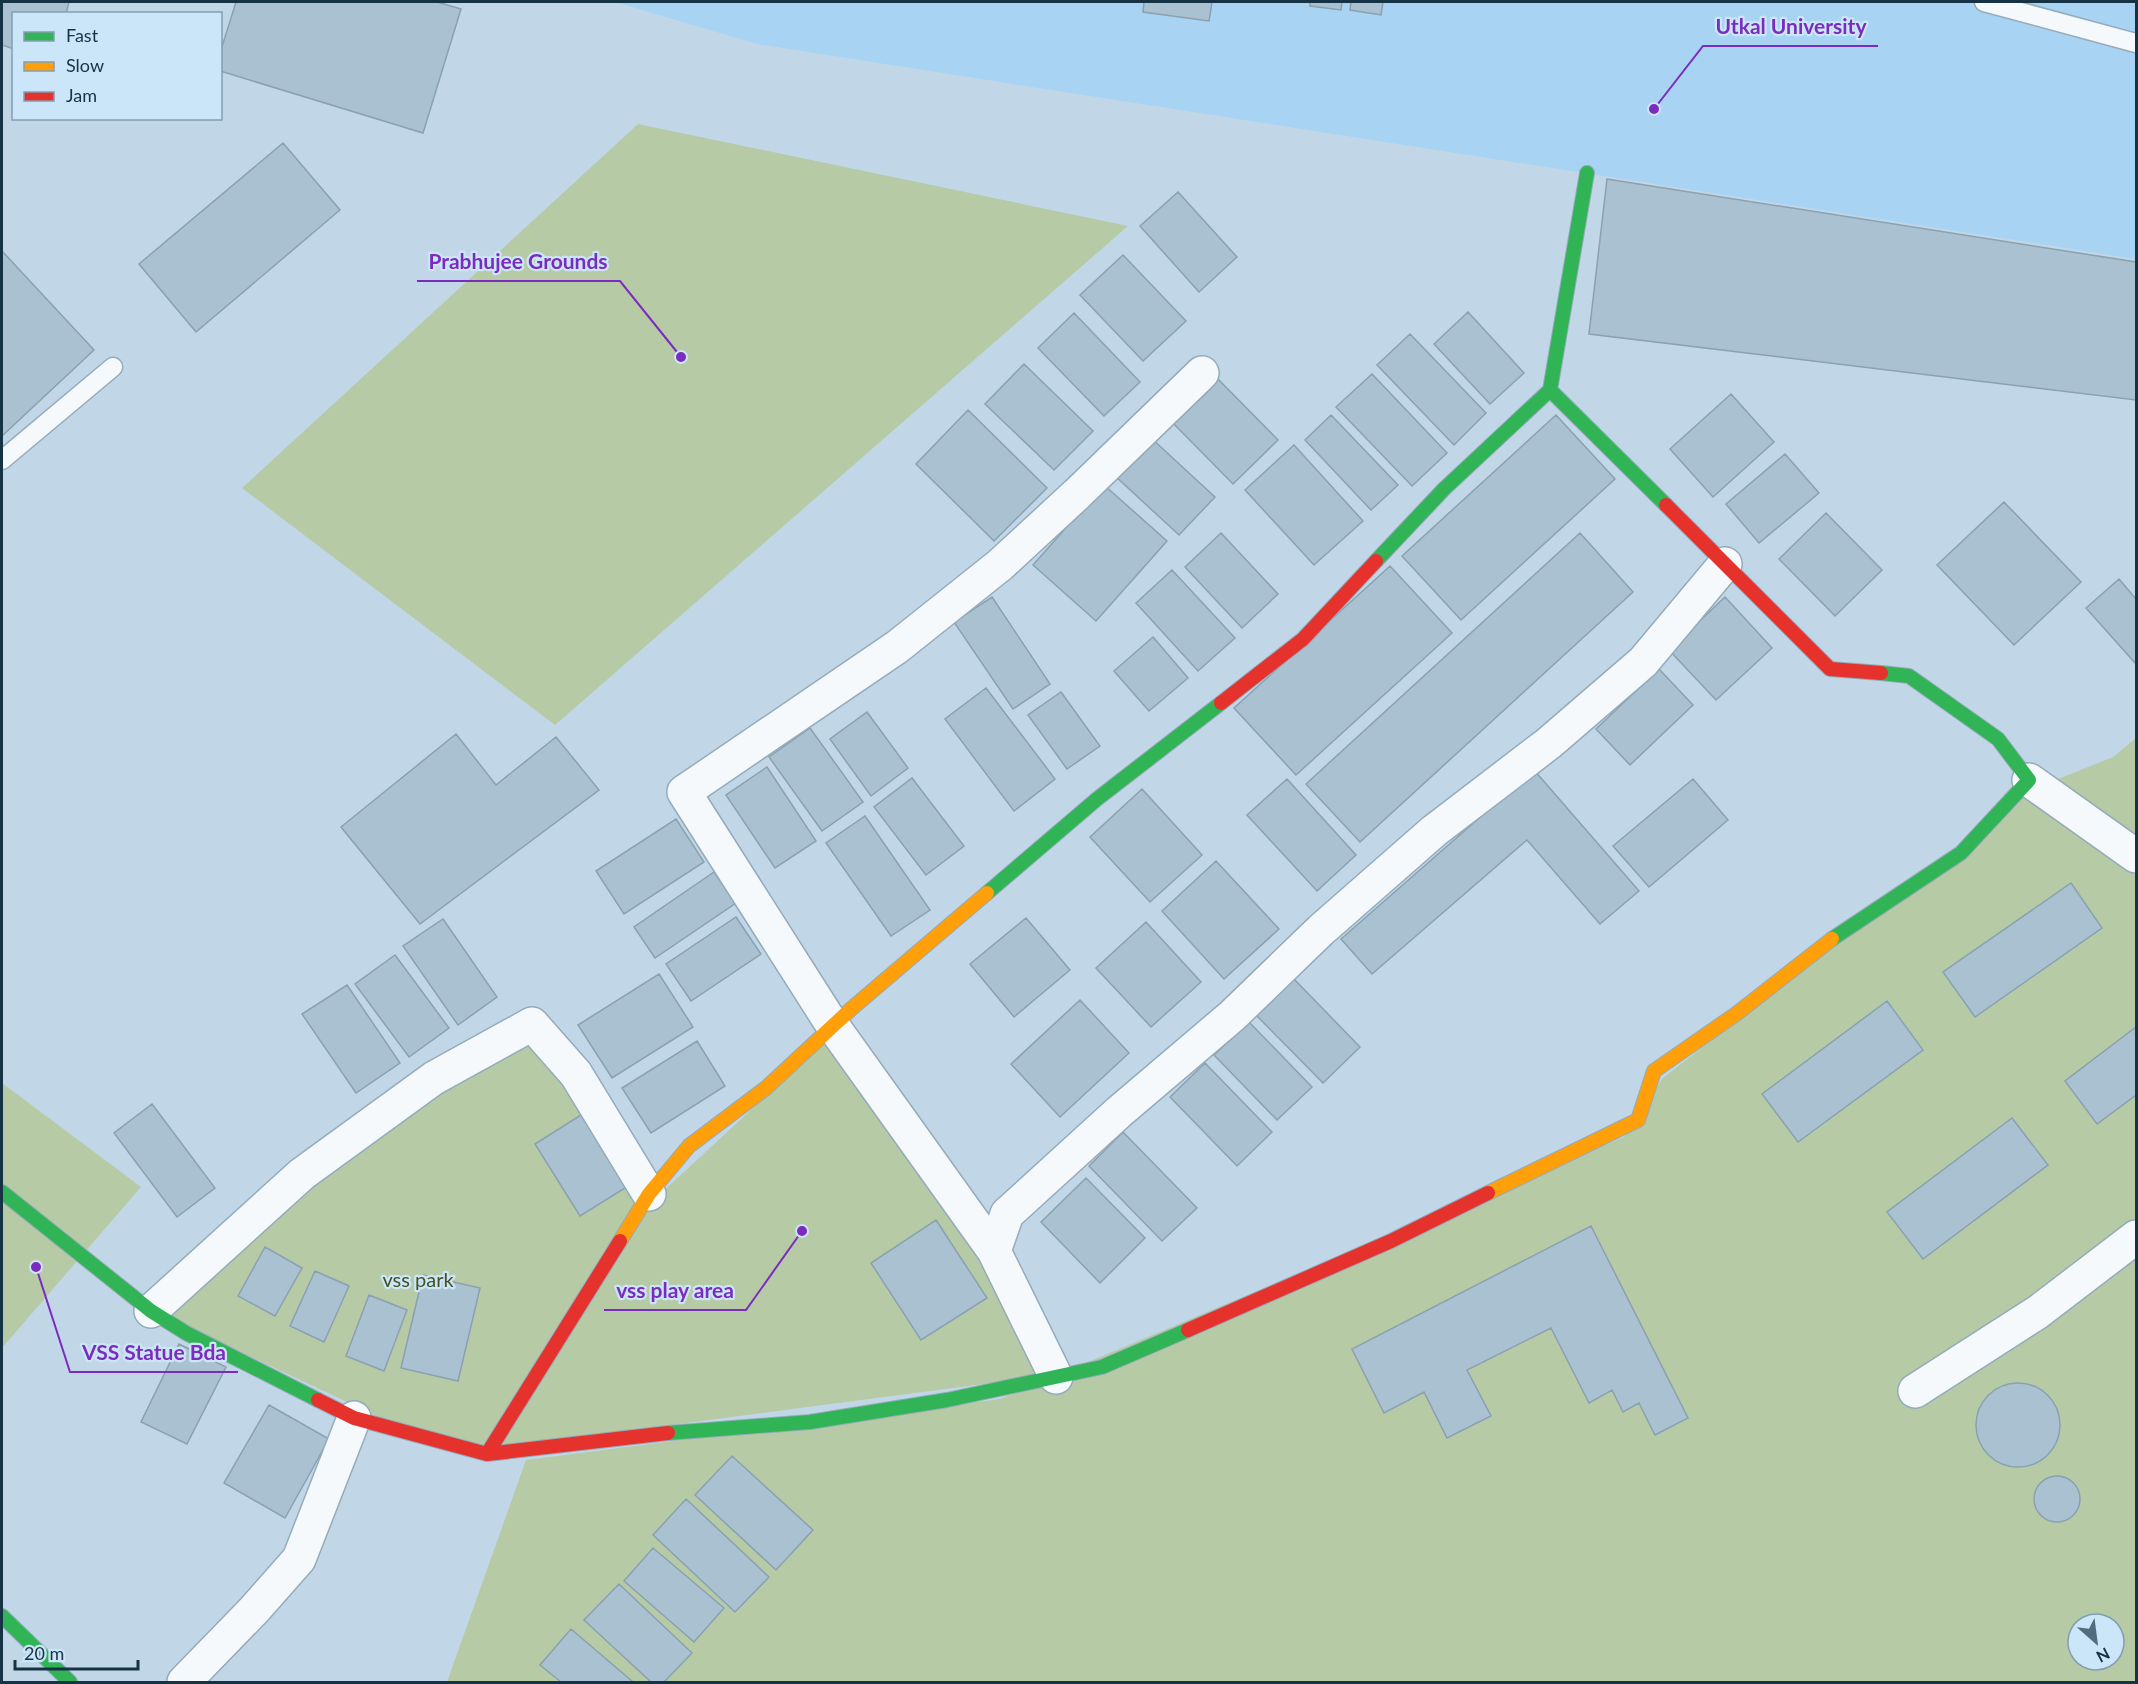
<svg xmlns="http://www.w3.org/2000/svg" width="2138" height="1684" viewBox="0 0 2138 1684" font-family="Lato,sans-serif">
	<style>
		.built { fill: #a8d3f2 }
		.green { fill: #b6caa6; fill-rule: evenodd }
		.building { fill: #aac1d1; stroke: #89a1b0; stroke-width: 1.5 }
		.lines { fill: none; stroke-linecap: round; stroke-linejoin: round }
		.lane-casing { stroke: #94abbb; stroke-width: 21 }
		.street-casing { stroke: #94abbb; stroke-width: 36 }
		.fast-casing { stroke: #94abbb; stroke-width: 16 }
		.slow-casing { stroke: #94abbb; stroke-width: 16 }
		.jam-casing { stroke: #94abbb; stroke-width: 16 }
		.lane { stroke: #f6f9fc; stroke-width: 18 }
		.street { stroke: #f6f9fc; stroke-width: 33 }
		.fast { stroke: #30b455; stroke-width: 14 }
		.slow { stroke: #ff9f0a; stroke-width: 14 }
		.jam { stroke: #e5322d; stroke-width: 14 }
		.labels { text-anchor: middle; stroke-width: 4.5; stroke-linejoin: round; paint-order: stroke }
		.park-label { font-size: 20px; fill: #465121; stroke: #cbe5f9 }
		.leader { fill: none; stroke: #7b2cbf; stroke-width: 2 }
		.callout-dot { fill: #7b2cbf; stroke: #cbe5f9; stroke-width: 2 }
		.callout-label { font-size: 21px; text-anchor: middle; font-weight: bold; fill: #7b2cbf; stroke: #cbe5f9; stroke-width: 4.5; stroke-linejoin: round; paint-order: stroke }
	</style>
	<rect width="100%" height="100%" fill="#c1d7e8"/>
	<!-- built -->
	<path class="built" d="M615 2H2136V259L757 44Z"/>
	<!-- green -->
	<path class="green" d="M638 124 1128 226 555 725 242 488Z
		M2136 738V1682H447L526 1460 1000 1399 1624 1137 1662 1079 2026 792 2113 757ZM2078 1624H2114V1660H2078Z
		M533 1026 649 1194 488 1452 415 1434 154 1311 233 1241Z
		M832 1035 912 1149 1052 1375 496 1448 645 1208Z
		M2 1083 141 1187 2 1348Z"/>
	<!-- building -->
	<path class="building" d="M2 2H69L66 14H14V49L2 45Z
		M236 2H437L461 9 423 133 220 71V53Z
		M1144 2H1212L1209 21 1143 12Z
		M1310 2H1342L1341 10 1310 6Z
		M1351 2H1383L1381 15 1350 10Z
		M283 143 340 210 196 332 139 264Z
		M1607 179 2136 262V400L1589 334Z
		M1178 192 1237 257 1199 292 1140 226Z
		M2 251 94 350 2 436Z
		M1123 255 1186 321 1143 361 1080 295Z
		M1468 312 1524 373 1490 404 1434 344Z
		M1074 313 1140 382 1104 416 1038 348Z
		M1410 334 1486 413 1454 445 1377 365Z
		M1024 364 1093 431 1054 470 985 404Z
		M1372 374 1447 453 1412 486 1336 407Z
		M1214 375 1278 440 1233 484 1169 419Z
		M1731 394 1774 442 1713 497 1670 449Z
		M968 410 1047 488 994 541 916 464Z
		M1331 415 1398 485 1371 510 1305 440Z
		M1556 415 1615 479 1461 620 1402 556Z
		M1150 437 1215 497 1179 535 1114 475Z
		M1294 445 1363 521 1314 565 1245 490Z
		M1785 454 1819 493 1759 543 1726 504Z
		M1104 485 1167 541 1096 621 1033 565Z
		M2004 502 2081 582 2014 645 1937 565Z
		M1826 513 1882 570 1835 616 1779 559Z
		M1221 533 1278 594 1242 628 1185 567Z
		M1580 533 1633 592 1360 842 1306 784Z
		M1390 566 1452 633 1296 775 1234 708Z
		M1172 570 1235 638 1198 671 1136 603Z
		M2119 579 2136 599V664L2086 608Z
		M992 597 1050 684 1013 709 954 622Z
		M1725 597 1772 648 1716 700 1669 650Z
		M1153 637 1188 678 1149 711 1114 671Z
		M1659 669 1693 705 1630 765 1596 729Z
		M986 688 1055 779 1014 811 945 719Z
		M1061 692 1100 746 1067 769 1028 715Z
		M867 712 908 768 871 796 830 739Z
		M810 728 863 802 822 831 769 757Z
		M456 734 496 785 556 737 599 790 420 924 341 827Z
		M767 767 816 841 775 868 726 795Z
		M1534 770 1639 891 1600 924 1527 840 1372 974 1341 939Z
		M912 778 964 846 926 875 874 807Z
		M1287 779 1356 855 1317 891 1247 815Z
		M1693 779 1728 820 1649 887 1613 846Z
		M1142 789 1202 855 1150 902 1090 837Z
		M865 816 930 910 891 936 826 843Z
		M676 819 704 862 624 914 596 871Z
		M1216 861 1279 929 1224 979 1162 911Z
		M714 872 736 903 655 958 634 927Z
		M2071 883 2102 928 1975 1017 1943 972Z
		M736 917 761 954 691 1001 666 964Z
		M1026 918 1070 970 1014 1017 970 964Z
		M443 919 497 997 458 1025 403 946Z
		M1146 922 1201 982 1151 1027 1096 968Z
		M395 955 449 1028 409 1057 355 984Z
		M659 974 693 1027 612 1078 578 1025Z
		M1293 978 1360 1047 1323 1083 1255 1014Z
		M347 985 400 1063 356 1093 302 1014Z
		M1080 1000 1129 1053 1060 1117 1011 1064Z
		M1887 1001 1923 1050 1798 1142 1762 1094Z
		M1249 1022 1312 1087 1277 1120 1214 1055Z
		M2136 1027V1095L2097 1124 2065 1081Z
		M697 1041 725 1086 651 1133 622 1088Z
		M1205 1063 1272 1132 1237 1166 1170 1097Z
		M152 1104 215 1188 177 1217 114 1133Z
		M584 1113 630 1185 580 1216 535 1144Z
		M2012 1118 2048 1165 1923 1259 1887 1212Z
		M1123 1132 1197 1208 1162 1241 1089 1166Z
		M1086 1178 1145 1238 1100 1283 1041 1222Z
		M936 1220 987 1298 921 1340 871 1263Z
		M1591 1226 1688 1418 1655 1435 1639 1403 1623 1412 1612 1390 1589 1403 1551 1328 1467 1370 1491 1416 1447 1438 1424 1392 1384 1413 1352 1349Z
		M265 1247 302 1268 275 1316 238 1296Z
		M315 1271 349 1286 324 1342 290 1326Z
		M423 1275 480 1288 458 1381 401 1368Z
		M369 1295 407 1310 384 1371 346 1356Z
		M179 1344 226 1367 187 1444 141 1422Z
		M1976 1425a42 42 0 1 1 84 0a42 42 0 1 1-84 0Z
		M269 1405 329 1439 285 1518 224 1483Z
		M732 1456 813 1530 776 1570 695 1495Z
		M2034 1499a23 23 0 1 1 46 0a23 23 0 1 1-46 0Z
		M686 1499 769 1577 735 1612 653 1535Z
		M653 1548 724 1608 694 1642 624 1581Z
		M619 1584 692 1653 664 1682H651L584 1620Z
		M571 1629 633 1682H561L540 1665Z"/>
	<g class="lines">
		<defs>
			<path id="lane" d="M1984 2 2136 43
				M2 460 113 367"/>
			<path id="street" d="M2029 780 2136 856
				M994 1251 833 1026 684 792 897 647 1000 565 1077 494 1202 373
				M151 1311 302 1174 434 1078 532 1024 576 1074 649 1194
				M1056 1377 994 1251 1007 1214 1119 1112 1232 1016 1321 930 1434 831 1549 743 1643 662 1725 564
				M1915 1391 2038 1312 2136 1237
				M184 1682 254 1610 299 1559 354 1418"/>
			<path id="fast" d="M1550 390 1666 505
				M1376 561 1444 489 1550 390 1587 173
				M987 893 1097 799 1221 703
				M1832 939 1961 853 2029 780 1998 739 1909 676 1881 673
				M2 1192 151 1311 186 1333 318 1400
				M668 1433 810 1422 947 1400 1102 1367 1188 1330
				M2 1616 70 1682"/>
			<path id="slow" d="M1488 1193 1638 1120 1654 1071 1736 1014 1832 939
				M620 1241 649 1194 689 1146 766 1088 851 1009 987 893"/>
			<path id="jam" d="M1666 505 1830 669 1881 673
				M1221 703 1303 639 1376 561
				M1188 1330 1391 1241 1488 1193
				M318 1400 354 1418 487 1454 668 1433
				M487 1454 620 1241"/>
		</defs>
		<!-- lane casing -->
		<use href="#lane" class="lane-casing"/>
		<!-- street casing -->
		<use href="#street" class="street-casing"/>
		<!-- fast casing -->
		<use href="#fast" class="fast-casing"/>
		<!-- slow casing -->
		<use href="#slow" class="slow-casing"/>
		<!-- jam casing -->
		<use href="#jam" class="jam-casing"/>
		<!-- lane -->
		<use href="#lane" class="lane"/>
		<!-- street -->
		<use href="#street" class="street"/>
		<!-- fast -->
		<use href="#fast" class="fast"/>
		<!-- slow -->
		<use href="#slow" class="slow"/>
		<!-- jam -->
		<use href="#jam" class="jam"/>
	</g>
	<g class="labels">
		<!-- park labels -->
		<g class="park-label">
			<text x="418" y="1287">vss park</text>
		</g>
	</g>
	<!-- callouts -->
	<path class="leader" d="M1654 109L1703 46H1878M681 357L620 281H417M802 1231L746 1310H604M36 1267L70 1372H238"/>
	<g class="callout-dot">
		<circle cx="1654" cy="109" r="6"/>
		<circle cx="681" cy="357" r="6"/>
		<circle cx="802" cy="1231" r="6"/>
		<circle cx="36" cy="1267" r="6"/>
	</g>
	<g class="callout-label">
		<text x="1791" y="34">Utkal University</text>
		<text x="518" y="269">Prabhujee Grounds</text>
		<text x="675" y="1298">vss play area</text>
		<text x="154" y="1360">VSS Statue Bda</text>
	</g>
	<!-- border -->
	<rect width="2138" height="1684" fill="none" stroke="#163346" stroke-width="6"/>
	<!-- legend -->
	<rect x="12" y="12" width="210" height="108" fill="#cbe5f9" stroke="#839eb1" stroke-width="1.5"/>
	<rect x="24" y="32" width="30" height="9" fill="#30b455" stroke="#839eb1" stroke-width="1.5"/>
	<text x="66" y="42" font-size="18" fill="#163346">Fast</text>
	<rect x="24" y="62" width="30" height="9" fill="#ff9f0a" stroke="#839eb1" stroke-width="1.5"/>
	<text x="66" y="72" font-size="18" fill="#163346">Slow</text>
	<rect x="24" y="92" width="30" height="9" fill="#e5322d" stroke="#839eb1" stroke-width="1.5"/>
	<text x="66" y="102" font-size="18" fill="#163346">Jam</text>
	<!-- north arrow -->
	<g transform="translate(2096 1642) rotate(152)"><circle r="28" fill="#cbe5f9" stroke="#839eb1" stroke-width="1.5"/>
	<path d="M0-4.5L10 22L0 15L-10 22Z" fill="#526c7f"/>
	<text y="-9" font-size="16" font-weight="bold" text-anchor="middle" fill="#163346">N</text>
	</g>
	<!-- scale -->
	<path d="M15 1660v9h123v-9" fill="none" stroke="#163346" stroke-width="3"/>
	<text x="24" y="1660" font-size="18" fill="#163346" stroke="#cbe5f9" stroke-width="4.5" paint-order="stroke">20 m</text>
</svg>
